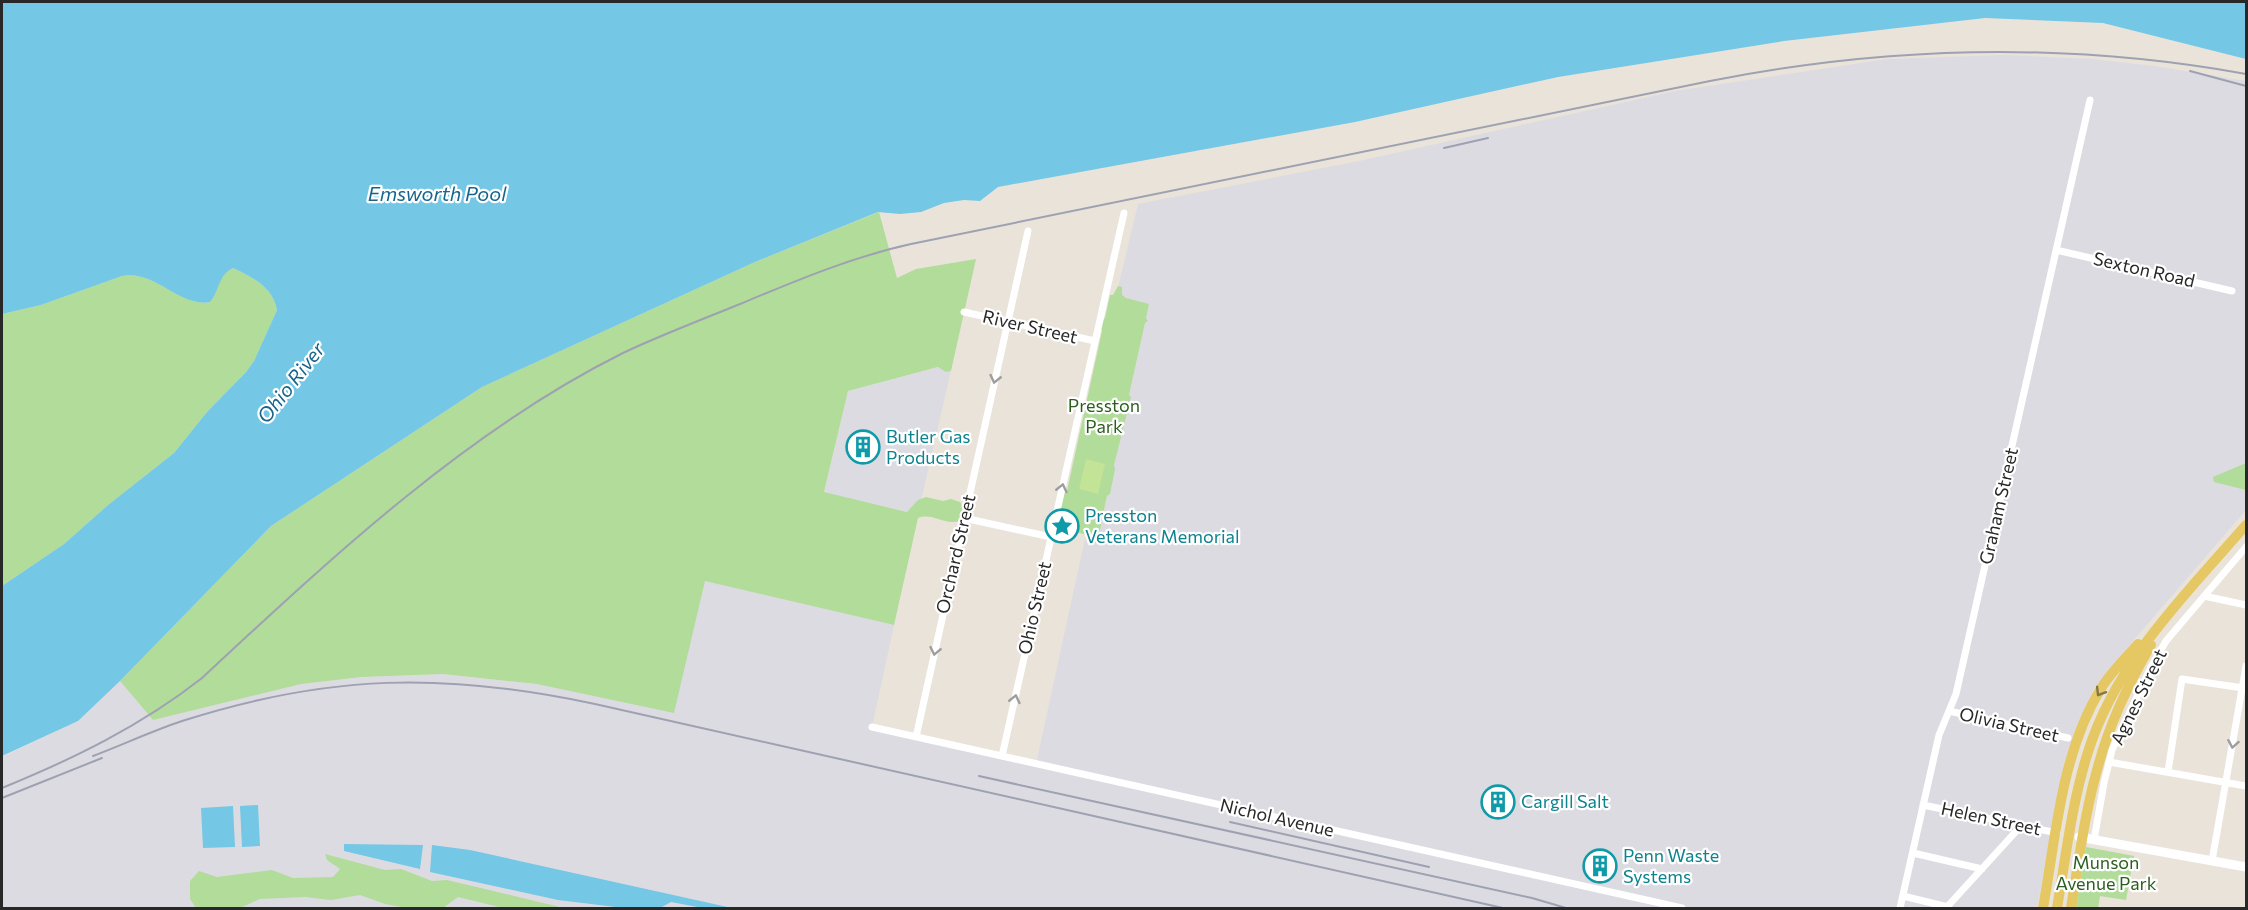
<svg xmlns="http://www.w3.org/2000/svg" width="2248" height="910" viewBox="0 0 2248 910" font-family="Commissioner,sans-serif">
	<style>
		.industrial { fill: #dddbe2 }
		.green { fill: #b1dc9a }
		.pitch { fill: #c3e396 }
		.water { fill: #74c7e5 }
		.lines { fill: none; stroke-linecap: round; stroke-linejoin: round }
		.street { stroke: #fff; stroke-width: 7 }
		.secondary { stroke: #fff; stroke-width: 9 }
		.primary { stroke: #e5c763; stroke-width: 10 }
		.rail { stroke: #9ea1b1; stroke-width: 2 }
		.oneway { stroke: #9e9e9e }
		.oneway2 { stroke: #867846 }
		.labels { text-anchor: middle; stroke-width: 4.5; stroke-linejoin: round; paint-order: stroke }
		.street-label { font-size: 18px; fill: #282828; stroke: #fff }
		.park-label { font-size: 18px; fill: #2c5e1e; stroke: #fff }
		.culture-label { font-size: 18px; fill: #0d838f; stroke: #fff; text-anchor: start }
		.water-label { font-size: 20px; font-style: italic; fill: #17658d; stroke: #fff }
	</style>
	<rect width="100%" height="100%" fill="#e9e3da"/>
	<!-- industrial -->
	<path class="industrial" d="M2006 55 2092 59 2155 66 2246 81V510L2107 671 2094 688 2075 730 2065 761 2037 908H2V757L78 721 120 681 153 720 300 684 362 677 443 674 537 684 705 580 894 625 872 727 1036 764 1086 534 1098 537 1149 305 1116 296 1138 204 1359 161 1675 91 1887 59Z
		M947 365 952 366 918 514 824 493 848 391Z"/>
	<!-- green -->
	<path class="green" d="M879 212 897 278 916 269 976 259 951 371 946 372 938 367 848 391 824 492 907 512 918 500 926 497 943 501 951 499 960 502 965 509 963 520C944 527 934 512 918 518L894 625 705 581 674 713 537 684 443 674 362 677 301 684 153 720 120 681 271 526 482 387 755 262Z
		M233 268C252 277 273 287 277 310L254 361 246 372 207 412 174 453 108 505 64 544 2 586V314L41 305 122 276C156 270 181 308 210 302 220 288 217 275 233 268Z
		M1118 286 1122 287V295L1126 298 1149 304 1146 318 1148 321 1145 323 1129 395 1131 397 1114 465 1115 469 1110 494 1107 496C1103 512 1102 527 1096 543L1088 541 1087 535 1073 531 1071 535 1066 536 1059 528 1060 523 1056 519 1061 495 1067 491 1102 331 1101 327 1103 320 1105 318 1110 295H1113Z
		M2246 463V490L2214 482 2213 477Z
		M2086 847 2134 856 2126 900 2100 896 2098 908H2076Z
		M325 854 385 870 401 869 432 881 447 880 564 908H503L458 897 443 908H407L385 904 360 895 331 900 305 897 260 899 240 908H196L190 899V881L199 871 217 877 272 870 293 878 333 877 340 869 327 860Z"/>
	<!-- pitch -->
	<path class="pitch" d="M1086 459 1105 464 1098 494 1079 489Z"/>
	<!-- water -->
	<path class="water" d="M2 2H2246V59L2103 23 1985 18 1784 41 1558 77 1355 122 998 187 980 201 964 200 944 203 921 212 900 214 878 212 755 262 482 387 271 526 120 681 78 721 2 756V586L64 544 108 505 174 453 207 412 246 372 254 361 277 310C273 287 252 277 233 268 218 275 220 290 210 302 180 308 156 270 122 276L41 305 2 314Z
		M258 805 260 846 242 847 240 806Z
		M233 806 235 847 203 848 201 808Z
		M344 844 423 845 420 869 344 851Z
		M432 845 470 850 732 908H703L671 902 660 908H624L558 900 430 872Z"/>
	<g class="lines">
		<!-- street -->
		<path class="street" d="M2056 250 2232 291
			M964 312 1095 341
			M964 518 1051 537
			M2204 596 2246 605
			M1949 711 2068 738
			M872 727 1682 908
			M916 737 1028 231
			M1002 756 1124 213
			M2109 762 2246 786
			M2168 772 2182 679 2243 688
			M1923 805 2057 833
			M2094 840 2104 783 2112 750 2151 667 2166 641 2246 547
			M1913 853 1982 869
			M2212 861 2246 666
			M1903 896 1948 907
			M1900 908 1939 735 1956 694 2090 100
			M1946 908 2020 827"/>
		<!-- secondary -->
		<path class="secondary" d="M2079 837 2246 867"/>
		<!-- primary -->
		<path class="primary" d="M2043 908C2056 836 2061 755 2100 690 2110 673 2125 659 2138 644
			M2057 908C2066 856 2072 802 2088 752 2116 662 2186 594 2246 525
			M2071 908C2079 860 2085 810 2099 763 2110 723 2130 681 2151 645"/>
		<!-- rail -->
		<path class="rail" d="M2190 71 2246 86
			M1444 148 1488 138
			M93 756C122 745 152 731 182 721 329 674 444 672 595 704L1503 908
			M979 776 1532 898 1566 908
			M2 788C73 759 141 726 202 678 329 560 466 431 623 353 661 335 701 320 740 304 795 281 852 257 911 244L1710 81C1887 46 2069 42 2246 74
			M2 798 102 758
			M1230 822 1429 867"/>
	</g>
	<!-- one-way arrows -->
	<defs><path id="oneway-chevron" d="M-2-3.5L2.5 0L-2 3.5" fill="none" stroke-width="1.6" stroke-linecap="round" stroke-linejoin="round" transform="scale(1.5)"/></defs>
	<g class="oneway">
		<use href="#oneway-chevron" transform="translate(995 379) rotate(103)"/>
		<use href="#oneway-chevron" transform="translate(1062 488) rotate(-77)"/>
		<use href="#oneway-chevron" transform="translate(935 651) rotate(102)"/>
		<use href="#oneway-chevron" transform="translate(1015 699) rotate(-77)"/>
		<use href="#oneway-chevron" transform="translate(2233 744) rotate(100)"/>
	</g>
	<use class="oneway2" href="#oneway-chevron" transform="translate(2100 692) rotate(121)"/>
	<!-- icons -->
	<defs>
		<symbol id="building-ring" viewBox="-11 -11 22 22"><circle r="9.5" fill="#fff" stroke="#0f9aa8" stroke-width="1.5"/><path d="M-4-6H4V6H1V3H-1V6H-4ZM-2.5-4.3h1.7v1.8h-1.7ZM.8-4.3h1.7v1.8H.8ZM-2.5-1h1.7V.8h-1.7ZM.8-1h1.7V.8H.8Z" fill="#0f9aa8"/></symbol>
		<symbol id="sight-ring" viewBox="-11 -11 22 22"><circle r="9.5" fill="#fff" stroke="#0f9aa8" stroke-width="1.5"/><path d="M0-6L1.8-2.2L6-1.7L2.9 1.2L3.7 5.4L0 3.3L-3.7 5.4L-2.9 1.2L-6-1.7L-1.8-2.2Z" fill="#0f9aa8"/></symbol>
	</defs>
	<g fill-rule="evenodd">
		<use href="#building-ring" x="844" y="428" width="38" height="38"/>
		<use href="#sight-ring" x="1043" y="507" width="38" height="38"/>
		<use href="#building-ring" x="1479" y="783" width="38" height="38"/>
		<use href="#building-ring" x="1581" y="847" width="38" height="38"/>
	</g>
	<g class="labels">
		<!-- street labels -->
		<g class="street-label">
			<text transform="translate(2144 270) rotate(13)" y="6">Sexton Road</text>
			<text transform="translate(1030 327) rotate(13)" y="6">River Street</text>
			<text transform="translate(1999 506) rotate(-77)" y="6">Graham Street</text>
			<text transform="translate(956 554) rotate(-77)" y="6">Orchard Street</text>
			<text transform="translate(1035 608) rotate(-77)" y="6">Ohio Street</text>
			<text transform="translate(2139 697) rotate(-64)" y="6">Agnes Street</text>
			<text transform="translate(2009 725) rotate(13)" y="6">Olivia Street</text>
			<text transform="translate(1277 818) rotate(13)" y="6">Nichol Avenue</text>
			<text transform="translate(1991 819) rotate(12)" y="6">Helen Street</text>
		</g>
		<!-- park labels -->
		<g class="park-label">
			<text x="1104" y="412">Presston<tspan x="1104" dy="21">Park</tspan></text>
			<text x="2106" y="869">Munson<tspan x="2106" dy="21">Avenue Park</tspan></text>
		</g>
		<!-- culture labels -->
		<g class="culture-label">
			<text x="886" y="443">Butler Gas<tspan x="886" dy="21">Products</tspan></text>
			<text x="1085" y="522">Presston<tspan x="1085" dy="21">Veterans Memorial</tspan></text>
			<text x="1521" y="808">Cargill Salt</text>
			<text x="1623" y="862">Penn Waste<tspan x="1623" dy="21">Systems</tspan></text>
		</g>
		<!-- water labels -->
		<g class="water-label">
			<text x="437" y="201">Emsworth Pool</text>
			<text transform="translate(291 383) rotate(-52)" y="7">Ohio River</text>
		</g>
	</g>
	<!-- border -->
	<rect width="2248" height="910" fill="none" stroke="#282828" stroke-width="6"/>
</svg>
